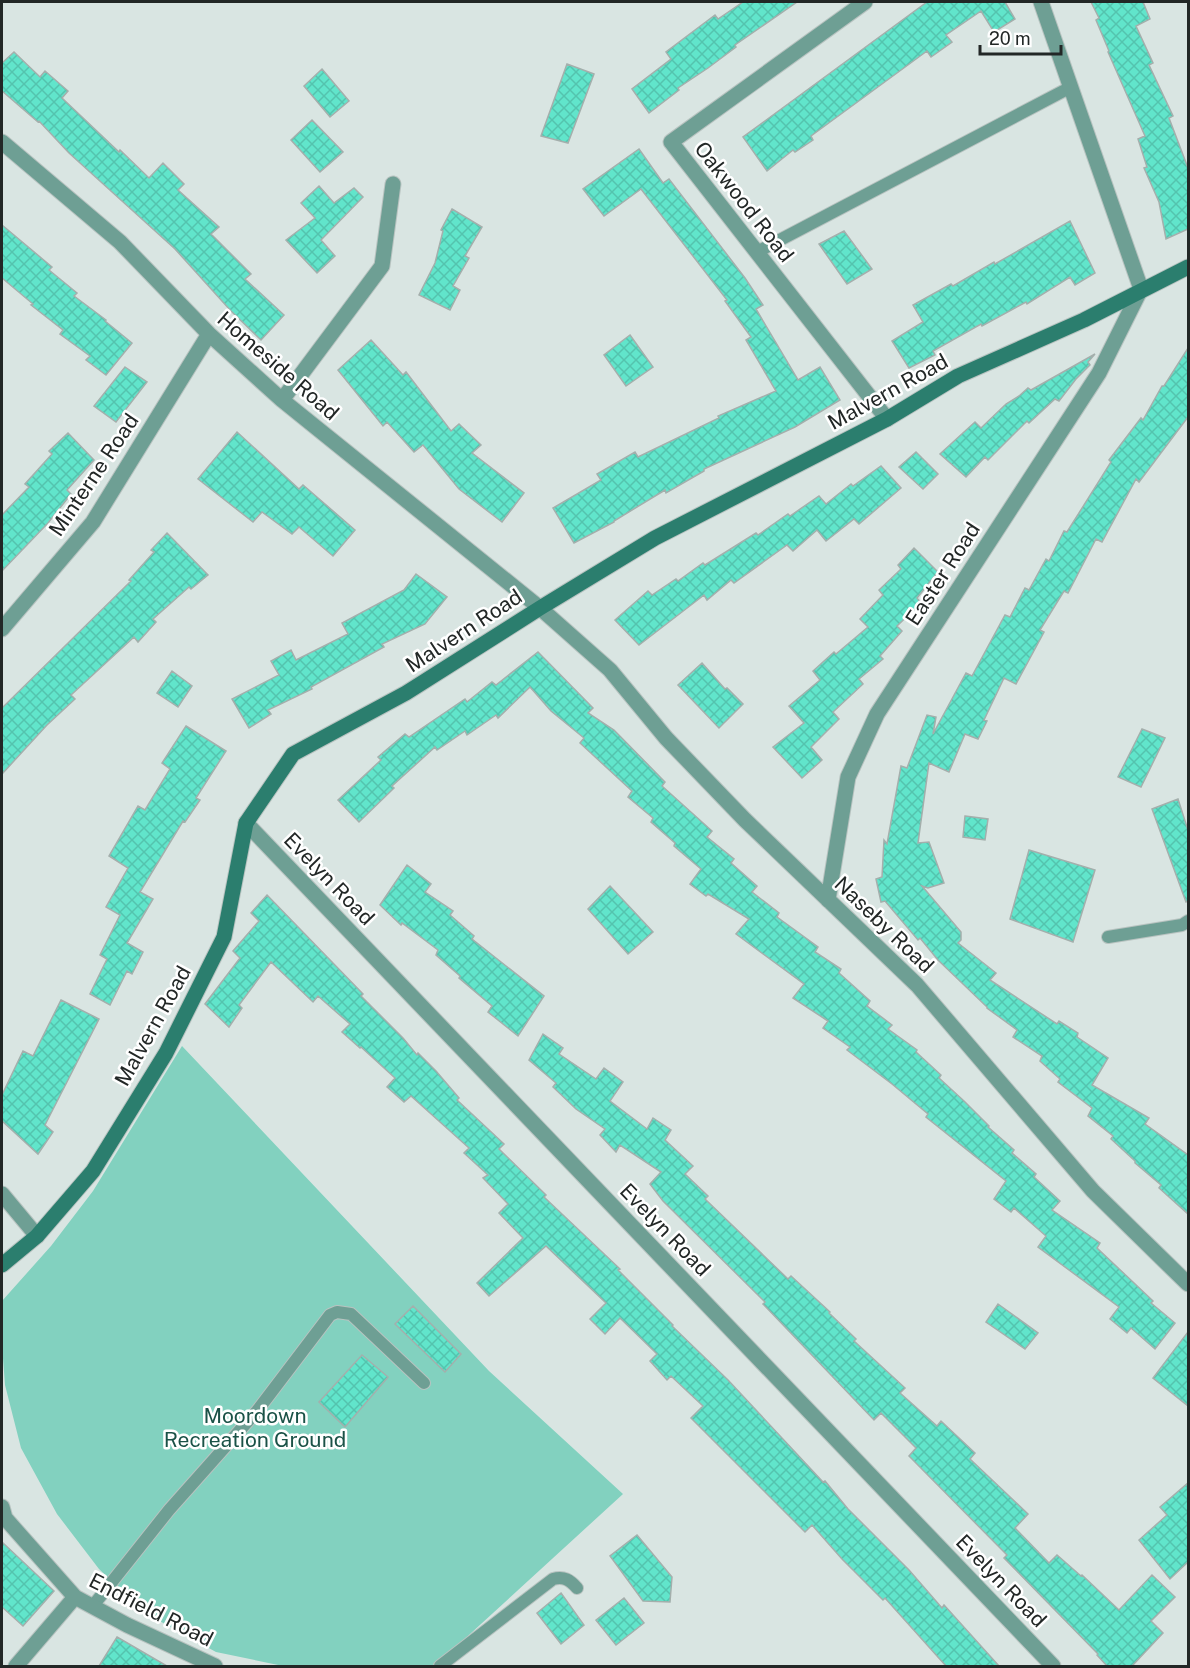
<svg xmlns="http://www.w3.org/2000/svg" width="1190" height="1668" viewBox="0 0 1190 1668" font-family="'Public Sans',sans-serif">
	<style>
		.park { fill: #82d1bf }
		.building { fill: url(#building-cross-hatch); stroke: #a4afac; stroke-width: 1.5 }
		.lines { fill: none; stroke-linecap: round; stroke-linejoin: round }
		.lane-casing { stroke: #b8c3c0; stroke-width: 14 }
		.street-casing { stroke: #b8c3c0; stroke-width: 17 }
		.secondary-casing { stroke: #b8c3c0; stroke-width: 17 }
		.lane { stroke: #6e9f94; stroke-width: 12 }
		.street { stroke: #6e9f94; stroke-width: 15 }
		.secondary { stroke: #2b7e6e; stroke-width: 15 }
		.labels { text-anchor: middle; stroke-width: 5; stroke-linejoin: round; paint-order: stroke }
		.street-label { font-size: 21px; fill: #222726; stroke: #fff }
		.park-label { font-size: 21px; fill: #1a5247; stroke: #fff }
	</style>
	<defs>
		<pattern id="building-cross-hatch" width="8" height="8" patternUnits="userSpaceOnUse" patternTransform="scale(1.5)"><rect width="8" height="8" fill="#61e5cb"/><path d="M0 0l8 8M0 8l8-8" fill="none" stroke="#54c4ae"/></pattern>
	</defs>
	<rect width="100%" height="100%" fill="#d9e5e2"/>
	<!-- park -->
	<path class="park" d="M182 1046 489 1371 623 1494 435 1666H283L216 1652 145 1613 99 1569 57 1514 21 1448 5 1385 2 1345V1301L51 1246 93 1191Z"/>
	<!-- building -->
	<path class="building" d="M743 2H797L735 45 736 47 708 68 678 88 679 90 649 113 632 89 671 59 666 52 715 15 718 19Z
		M927 2H1005L1015 19 994 32 981 11 946 35 952 42 931 57 927 51 811 136 813 140 795 152 793 150 767 171 743 137Z
		M1091 2H1143L1150 19 1136 26 1153 63 1149 65 1173 116 1169 118 1188 168V229L1166 239 1159 202 1144 168 1147 167 1138 139 1145 136 1108 52 1109 51 1096 20 1099 18Z
		M14 52 40 77 45 71 68 91 62 98 119 152 120 150 149 178 163 163 184 184 178 190 219 227 211 234 251 274 245 279 284 315 261 340 231 311 175 249 69 153 39 121 38 122 2 91V63Z
		M567 64 594 74 568 143 541 136Z
		M322 69 349 101 330 117 304 86Z
		M312 120 343 152 320 172 291 140Z
		M639 149 663 183 669 179 745 278 763 305 756 309 798 380 820 367 840 400 795 427 704 469V471L666 493 665 490 614 521V522L574 543 553 508 601 480 597 474 635 452 638 457 719 418 718 416 776 391 746 340 751 337 725 301 727 300 641 189 604 216 583 189Z
		M319 186 334 203 354 188 363 197 321 240 335 256 317 273 286 240 315 218 301 203Z
		M452 209 482 227 465 256 469 258 453 286 460 290 450 310 419 295 435 263 443 231 441 230Z
		M1070 221 1095 273 1075 285 1070 277 1027 304 1026 302 982 326 981 324 933 351 935 355 909 368 892 341 923 322 913 305 951 284 953 286 994 262 995 264Z
		M2 225 52 267 49 270 77 293 74 296 106 320 105 321 132 343 106 375 86 360 90 356 60 334 63 330 31 305 33 304 2 278Z
		M844 231 872 269 847 284 819 244Z
		M630 335 653 367 626 386 604 355Z
		M371 340 403 375 406 372 451 431 459 424 481 445 472 453 524 493 502 522 459 489 423 445 414 452 387 422 383 426 338 370Z
		M1188 348V417L1139 482 1136 479 1102 542 1096 539 1068 593 1064 591 1040 630 1044 632 1016 684 1004 678 984 720 987 721 978 739 965 734 949 772 929 763 918 843 929 842 944 883 928 888 922 886 961 932V940L958 943 996 973 990 980 1057 1024 1059 1021 1078 1033 1077 1037 1108 1058 1092 1085 1149 1118 1145 1124 1188 1155V1214L1159 1188 1161 1185 1135 1163V1161L1111 1139 1113 1136 1088 1116 1092 1108 1058 1082 1060 1079 1040 1061 1042 1056 1013 1037 1017 1030 987 1008V1007L938 960 920 938 918 940 885 901 881 902 876 879 882 877 884 840 887 844 901 766 907 768 927 715 936 717 933 734 966 673 972 676 1005 615 1010 617 1025 588 1029 590 1046 559 1049 561 1064 531 1067 532 1111 462 1109 460 1141 418 1143 420 1162 386H1164Z
		M1095 354 1088 362 1090 365 1076 379 1059 401 1055 399 1029 423 1027 421 988 460 985 457 966 477 940 454 975 422 981 428 1006 404 1019 396 1028 388 1031 390Z
		M125 367 147 382 116 422 94 406Z
		M237 432 299 489 303 485 355 530 333 556 299 527 292 534 262 512 253 522 198 479Z
		M68 433 94 460 67 490 71 494 48 523 2 571V515L29 487 25 484 52 454 49 451Z
		M916 452 938 474 923 489 899 467Z
		M881 466 901 488 859 524 854 519 826 541 817 530 793 551 787 545 734 583 731 580 707 600 704 595 639 645 615 620 648 591 652 595 676 579 678 581 703 563 705 565 756 533 758 535 788 514 790 516 819 496 826 504 851 484 853 486Z
		M167 533 208 575 191 589 189 587 153 619 156 622 138 642 134 637 71 695 75 699 47 725 2 774V708L131 581 129 580 154 552 151 550Z
		M914 548 938 572 917 598 921 603 897 626 902 631 880 656 883 659 859 679 863 684 833 712 839 719 811 747 822 760 802 778 773 747 804 723 789 706 820 680 813 671 834 652 836 654 868 627 860 619 883 595 879 590 901 569 898 565Z
		M416 574 447 597 425 624 382 644 384 647 311 687 312 689 268 710 271 714 249 728 232 699 279 675 271 661 291 650 296 660 348 634 342 623 404 590Z
		M538 652 593 708 588 713 614 730 665 782 662 786 712 831 707 837 734 859 731 863 757 886 752 892 779 913 777 917 818 947 815 952 841 969 839 973 870 1001 867 1006 892 1025 888 1029 917 1050 916 1052 941 1075 939 1078 964 1101 989 1126 988 1127 1014 1150 1012 1153 1036 1174 1034 1177 1060 1201 1052 1210 1100 1243 1097 1248 1153 1301 1151 1303 1175 1323 1155 1349 1131 1328 1127 1333 1110 1319 1119 1307 1038 1247 1046 1236 1014 1208 1011 1212 994 1199 1006 1181 926 1117 928 1114 892 1084 847 1050 850 1047 823 1028 828 1021 793 998 804 984 736 934 749 919 708 894 706 896 690 884 701 869 674 846 675 843 651 822 653 818 628 797 632 791 580 743 584 738 551 711 530 687 498 718 496 715 467 735 465 731 437 750 435 747 392 786 394 788 359 822 338 800 381 760 378 757 405 734 409 737 465 699 467 702 492 682 496 685Z
		M702 663 725 689 727 688 743 704 719 728 678 685Z
		M172 671 192 686 178 707 157 693Z
		M186 726 226 751 196 798 200 800 185 822 183 821 140 892 153 899 127 943 143 952 132 974 127 971 110 1005 90 994 107 959 100 955 120 915 106 907 128 868 109 856 138 806 145 810 170 769 162 763Z
		M1142 729 1165 738 1141 787 1118 777Z
		M1178 799 1188 830V901L1186 902 1152 809Z
		M965 816 988 819 985 840 963 837Z
		M1029 850 1095 870 1073 942 1010 919Z
		M407 865 431 884 425 892 453 911 450 915 474 936 472 939 544 996 518 1036 488 1012 492 1006 459 978 460 976 436 955 438 950 402 923 401 925 380 905Z
		M610 886 653 932 628 954 588 909Z
		M267 895 363 994 361 996 403 1038 417 1055 418 1053 436 1071 459 1098 457 1100 504 1144 499 1149 546 1195 544 1197 620 1269 618 1270 673 1325 672 1326 728 1380 823 1482 825 1481 848 1509 909 1570 942 1608 944 1605 999 1666H946L885 1598 883 1600 842 1559 812 1525 805 1532 691 1418 703 1406 671 1376 667 1380 650 1361 657 1354 620 1318 605 1334 590 1319 606 1303 546 1246 489 1296 477 1283 523 1238 499 1213 508 1204 483 1178 488 1175 464 1153 469 1148 411 1096 404 1102 387 1087 395 1078 361 1047 360 1048 342 1032 350 1024 318 996 313 1002 271 962 239 1005 242 1008 229 1027 205 1004 240 958 233 951 259 921 251 913Z
		M61 1000 99 1019 45 1125 53 1132 38 1154 2 1121V1095L23 1051 33 1056Z
		M543 1034 563 1048 559 1054 596 1079 604 1068 623 1082 610 1101 647 1129 653 1118 671 1130 665 1140 693 1166 685 1174 708 1196 705 1199 788 1279 791 1276 830 1312 829 1313 856 1339 854 1341 905 1388 900 1393 937 1426 941 1421 975 1453 970 1459 1028 1514 1015 1528 1049 1563 1057 1555 1081 1576 1082 1575 1119 1610 1152 1575 1175 1597 1151 1621 1163 1633 1132 1666H1107L1097 1655 1098 1654 1004 1558 1007 1555 909 1456 916 1448 881 1413 874 1420 763 1304 765 1302 663 1201 650 1184 661 1172 620 1145 616 1152 600 1135 605 1129 576 1109 553 1087 556 1083 529 1060Z
		M998 1304 1038 1333 1025 1349 986 1322Z
		M413 1306 461 1354 445 1372 395 1324Z
		M1188 1332V1406L1153 1378Z
		M362 1355 388 1377 345 1427 319 1402Z
		M1188 1483V1562L1170 1579 1139 1540 1167 1515 1160 1507Z
		M637 1535 672 1577 670 1602 643 1601 610 1556Z
		M2 1542 54 1591 23 1626 2 1607Z
		M561 1593 584 1625 561 1644 537 1613Z
		M624 1598 644 1623 616 1645 596 1620Z
		M117 1637 167 1666H99Z"/>
	<g class="lines">
		<defs>
			<path id="lane" d="M757 252 1071 87
				M1108 937 1182 925 1188 921
				M92 1607 169 1510 257 1411 330 1315 337 1312 351 1314 424 1383
				M440 1666 553 1579C564 1576 570 1580 577 1588"/>
			<path id="street" d="M865 2 671 142 887 419
				M2 142 120 242 209 334 282 400 540 608 610 670 666 738 745 820 917 985 1093 1191 1188 1284
				M282 400 382 266 393 184
				M2 629 93 522 209 334
				M246 823 1053 1666
				M828 900 848 777 877 714 1099 373 1141 289 1041 2
				M2 1194 37 1236
				M2 1507 5 1518 75 1597 127 1625 215 1666
				M16 1666 75 1597"/>
			<path id="secondary" d="M2 1265 37 1236 93 1171 166 1053 224 937 246 823 293 754 406 693 540 608 655 538 887 419 958 376 1084 320 1188 267"/>
		</defs>
		<!-- lane casing -->
		<use href="#lane" class="lane-casing"/>
		<!-- street casing -->
		<use href="#street" class="street-casing"/>
		<!-- secondary casing -->
		<use href="#secondary" class="secondary-casing"/>
		<!-- lane -->
		<use href="#lane" class="lane"/>
		<!-- street -->
		<use href="#street" class="street"/>
		<!-- secondary -->
		<use href="#secondary" class="secondary"/>
	</g>
	<g class="labels">
		<!-- street labels -->
		<g class="street-label">
			<text transform="translate(744 202) rotate(52)" y="7">Oakwood Road</text>
			<text transform="translate(278 366) rotate(41)" y="7">Homeside Road</text>
			<text transform="translate(888 392) rotate(-29)" y="7">Malvern Road</text>
			<text transform="translate(94 475) rotate(-56)" y="7">Minterne Road</text>
			<text transform="translate(943 574) rotate(-57)" y="7">Easter Road</text>
			<text transform="translate(464 631) rotate(-33)" y="7">Malvern Road</text>
			<text transform="translate(329 879) rotate(46)" y="7">Evelyn Road</text>
			<text transform="translate(884 925) rotate(44)" y="7">Naseby Road</text>
			<text transform="translate(153 1026) rotate(-61)" y="7">Malvern Road</text>
			<text transform="translate(665 1230) rotate(46)" y="7">Evelyn Road</text>
			<text transform="translate(1001 1581) rotate(46)" y="7">Evelyn Road</text>
			<text transform="translate(151 1610) rotate(27)" y="7">Endfield Road</text>
		</g>
		<!-- park labels -->
		<g class="park-label">
			<text x="255" y="1423">Moordown<tspan x="255" dy="24">Recreation Ground</tspan></text>
		</g>
	</g>
	<!-- border -->
	<rect width="1190" height="1668" fill="none" stroke="#222726" stroke-width="6"/>
	<!-- scale -->
	<path d="M980 45v9h81v-9" fill="none" stroke="#222726" stroke-width="3"/>
	<text x="989" y="45" font-size="18" fill="#222726" stroke="#ffffff" stroke-width="4.5" paint-order="stroke">20 m</text>
</svg>
